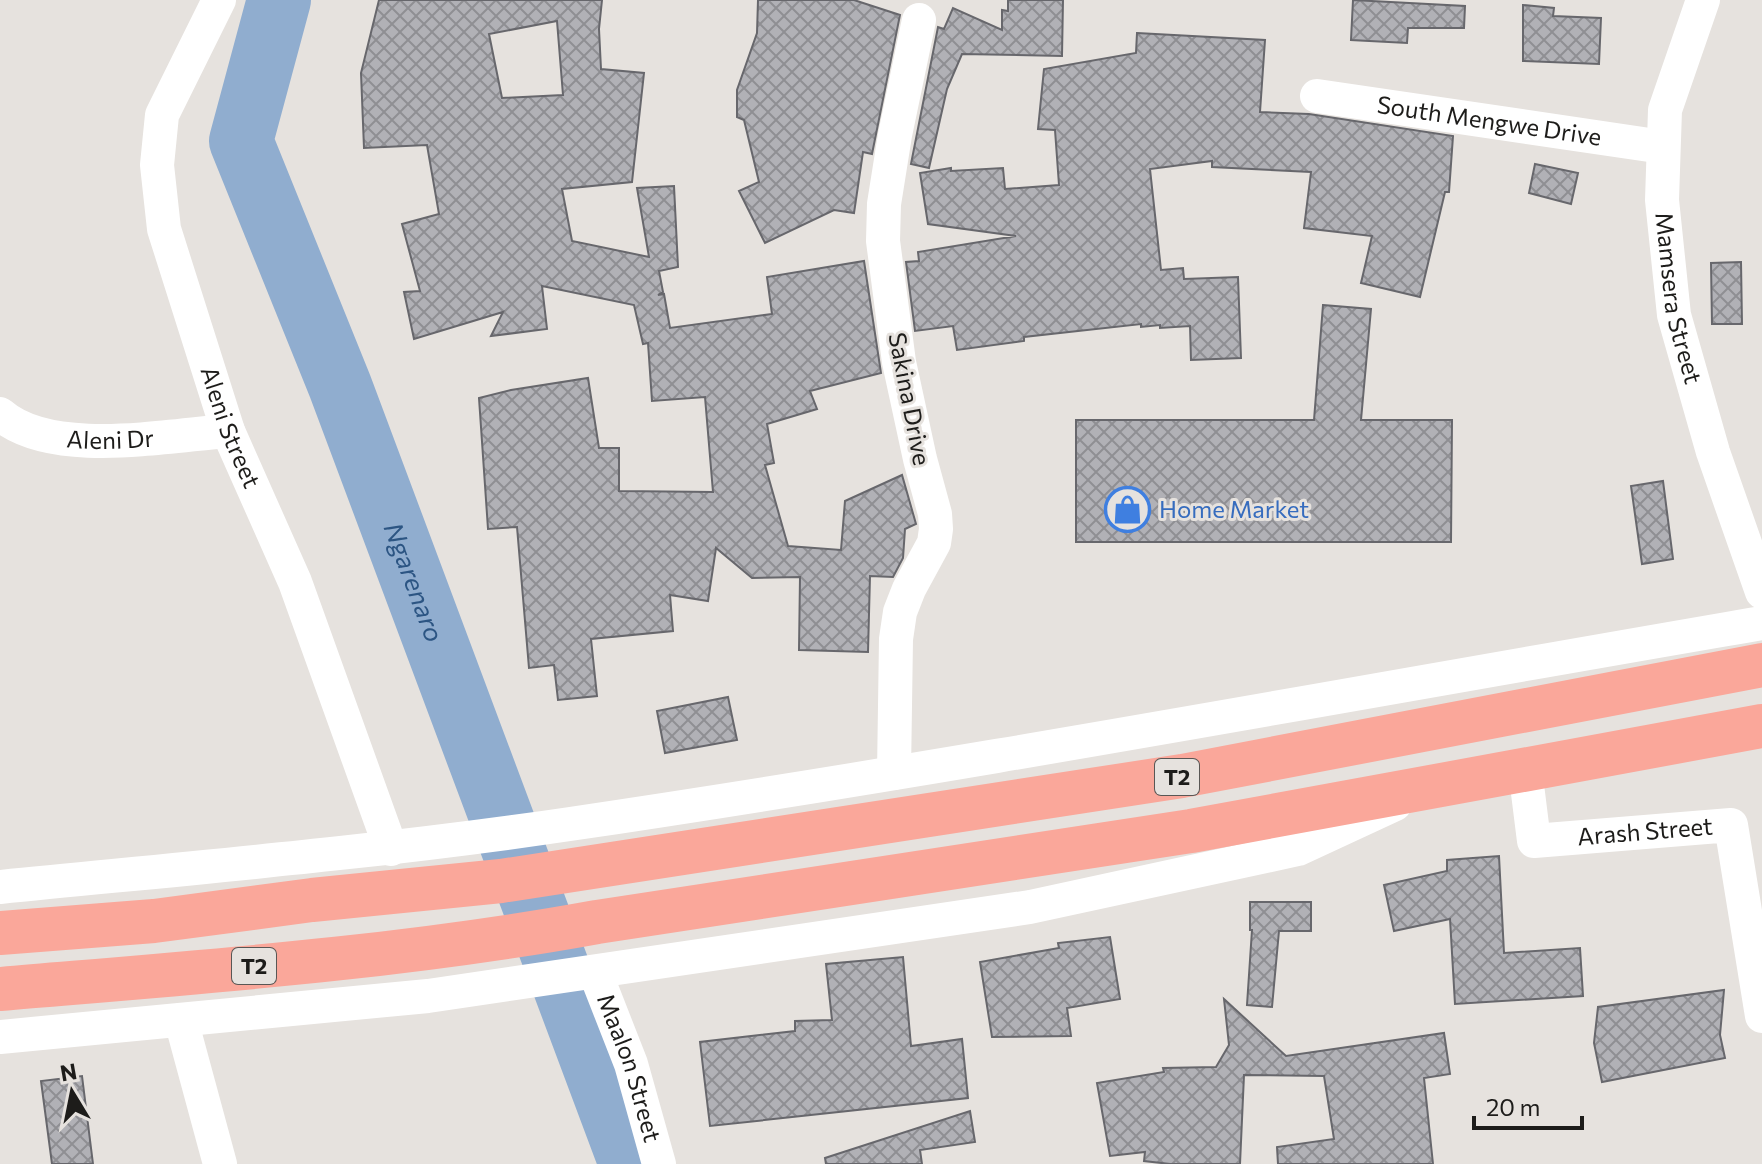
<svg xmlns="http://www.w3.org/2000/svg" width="1762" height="1164" viewBox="0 0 1762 1164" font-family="Commissioner,sans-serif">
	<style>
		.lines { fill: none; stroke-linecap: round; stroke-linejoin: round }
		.river { stroke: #90adcf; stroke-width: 64 }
		.building { fill: url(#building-cross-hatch); stroke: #67676c; stroke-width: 2; fill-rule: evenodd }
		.street { stroke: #fff; stroke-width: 34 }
		.highway { stroke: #faa79a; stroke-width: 44 }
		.labels { text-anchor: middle; stroke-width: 6; stroke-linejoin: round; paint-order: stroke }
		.shield { fill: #e6e2de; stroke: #595755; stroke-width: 2 }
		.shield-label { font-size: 22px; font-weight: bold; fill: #1d1c1a }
		.street-label { font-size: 24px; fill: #1d1c1a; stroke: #e6e2de }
		.shop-label { font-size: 24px; fill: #366cbe; stroke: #e6e2de; text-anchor: start }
		.water-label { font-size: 26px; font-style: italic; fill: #2c5583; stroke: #e6e2de }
	</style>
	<defs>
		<pattern id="building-cross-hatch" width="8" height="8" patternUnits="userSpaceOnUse" patternTransform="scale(2)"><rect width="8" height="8" fill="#b1b1b6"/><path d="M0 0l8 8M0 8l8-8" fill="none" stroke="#8f8f93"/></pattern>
	</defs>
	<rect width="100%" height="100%" fill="#e6e2de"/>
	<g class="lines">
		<!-- river -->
		<path class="river" id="s1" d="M279 0 241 141 340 386 631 1164"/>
	</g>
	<!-- building -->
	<path class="building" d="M379 0H602L599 29 601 69 644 73 632 182 562 189 572 241 649 257 637 188 674 186 678 267 659 271 663 292 658 295 664 294 670 328 772 314 767 277 864 261 881 373 810 391 817 409 767 424 774 463 765 465 788 546 841 550 845 501 902 475 916 524 905 529 903 558 893 577 870 576 868 652 799 650 800 577 752 578 716 548 708 601 670 595 673 631 591 639 597 696 558 700 554 665 529 668 517 527 488 529 479 398 511 390 588 378 599 448H619V491L713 492 705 397 652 401 648 343 643 344 634 305 542 286 547 329 491 336 503 312 414 339 404 292 420 291 402 224 439 214 427 145 364 148 361 73ZM557 21 563 95 502 98 489 34Z
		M758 0H854L900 15 872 154 863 152 854 213 834 210 765 243 739 191 759 182 744 120 737 117V90L757 33Z
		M1008 0H1063L1062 56 962 54 947 89 929 168 911 164 938 27 944 29 953 8 1002 30V10L1008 11Z
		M1353 0 1465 6 1464 28H1408L1407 43 1351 40Z
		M1523 5 1554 8 1553 16 1601 18 1599 64 1523 61Z
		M1137 33 1265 40 1260 112 1309 114 1453 136 1449 192H1445L1420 297 1361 283 1372 236 1304 228 1311 172 1212 167V161L1150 169 1161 270 1183 268 1184 279 1238 277 1241 358 1191 360 1190 326 1160 328V325L1141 327V324L1024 337V341L957 350 953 326 915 331 906 262 919 261 918 252 1016 236 928 224 920 173 951 168V171L1003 168 1005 189 1059 185 1055 130 1038 129 1044 69 1136 53Z
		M1535 164 1578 173 1571 204 1529 193Z
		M1741 262 1742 324H1712L1711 263Z
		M1323 305 1371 309 1361 420H1452L1451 542H1076V420H1314Z
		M1663 481 1673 559 1642 564 1631 486Z
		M728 697 737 740 665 753 657 711Z
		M1499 856 1504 953 1580 948 1583 996 1455 1004 1450 919 1394 931 1384 885 1447 871V860Z
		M1250 902H1311V931H1279L1272 1007 1247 1005 1252 930H1250Z
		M1110 937 1120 999 1067 1008 1071 1036 992 1037 980 962 1059 948 1058 943Z
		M903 957 911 1046 962 1039 968 1098 710 1126 700 1042 795 1031V1021L832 1020 826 964Z
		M1724 990 1720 1035 1725 1058 1602 1082 1594 1043 1598 1007Z
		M1224 999 1286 1056 1444 1033 1450 1074 1424 1078 1433 1164H1278L1277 1147 1334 1139 1324 1076 1244 1075 1240 1164H1170L1144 1161 1145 1152 1110 1156 1097 1083 1164 1072 1163 1068 1216 1067 1229 1045Z
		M82 1076 93 1164H52L41 1081Z
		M970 1111 975 1142 920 1150 922 1164H826L825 1158Z"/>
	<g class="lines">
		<!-- street -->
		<g class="street">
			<path id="s2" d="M219 0 162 115 157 165 164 229 228 431 295 582 391 849"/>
			<path id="s3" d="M1703 0 1665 110 1662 200 1674 315 1713 452 1762 592"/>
			<path id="s4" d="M1317 96 1663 147"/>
			<path id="s5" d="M0 414C50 458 164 436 228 431"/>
			<path id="s6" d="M1525 769 1534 841 1731 825 1762 1016"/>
			<path d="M894 773 896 639 900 612 909 589 934 543 936 529 935 514 920 459 899 362 883 241 884 204 895 135 919 20"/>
			<path d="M0 887C190 868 381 852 570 824 969 765 1365 691 1762 623"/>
			<path id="s7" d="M595 972 631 1064 659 1164"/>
			<path d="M181 1020 220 1164"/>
			<path d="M0 1037 428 996 1030 907 1298 849 1395 804"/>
		</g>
		<!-- highway -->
		<path class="highway" d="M0 933 154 921 312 900 501 881 1182 776 1762 665
			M0 989C199 972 400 958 597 922L1191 831 1762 726"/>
	</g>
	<!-- icons -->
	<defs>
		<symbol id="shop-ring" viewBox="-11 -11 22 22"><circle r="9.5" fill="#e6e2de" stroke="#3f7fe0" stroke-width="1.5"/><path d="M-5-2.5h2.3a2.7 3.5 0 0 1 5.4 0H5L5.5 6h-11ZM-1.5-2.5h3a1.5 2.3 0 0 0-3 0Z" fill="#3f7fe0"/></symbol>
	</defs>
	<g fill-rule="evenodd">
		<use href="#shop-ring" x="1102" y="484" width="51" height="51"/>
	</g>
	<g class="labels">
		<!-- shield labels -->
		<g class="shield">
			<rect x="1155" y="759" width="44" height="36" rx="6"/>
			<rect x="232" y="948" width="44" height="36" rx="6"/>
		</g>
		<g class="shield-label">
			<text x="1177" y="785">T2</text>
			<text x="254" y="974">T2</text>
		</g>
		<!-- street labels -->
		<g class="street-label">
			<text dy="8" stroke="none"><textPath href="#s4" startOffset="174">South Mengwe Drive</textPath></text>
			<text dy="8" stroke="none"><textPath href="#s3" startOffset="306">Mamsera Street</textPath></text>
			<text transform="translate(909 399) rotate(79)" y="8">Sakina Drive</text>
			<text dy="8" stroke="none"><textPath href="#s2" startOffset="452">Aleni Street</textPath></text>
			<text dy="8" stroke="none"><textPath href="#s5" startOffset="116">Aleni Dr</textPath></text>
			<text dy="8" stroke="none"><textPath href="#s6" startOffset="184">Arash Street</textPath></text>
			<text dy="8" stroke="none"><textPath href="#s7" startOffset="102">Maalon Street</textPath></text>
		</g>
		<!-- shop labels -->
		<g class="shop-label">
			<text x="1159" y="518">Home Market</text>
		</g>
		<!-- water labels -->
		<g class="water-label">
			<text dy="9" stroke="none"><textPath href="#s1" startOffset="620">Ngarenaro</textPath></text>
		</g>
	</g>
	<!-- north arrow -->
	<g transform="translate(72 1092) rotate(350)" stroke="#e6e2de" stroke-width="6" paint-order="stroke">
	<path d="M0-6L14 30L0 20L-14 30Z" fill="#1d1c1a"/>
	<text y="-12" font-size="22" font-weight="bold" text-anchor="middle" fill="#1d1c1a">N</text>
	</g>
	<!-- scale -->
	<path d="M1474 1116v12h108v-12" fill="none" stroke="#1d1c1a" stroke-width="4"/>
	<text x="1486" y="1116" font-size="24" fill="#1d1c1a" stroke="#e6e2de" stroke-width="6" paint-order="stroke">20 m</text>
</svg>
